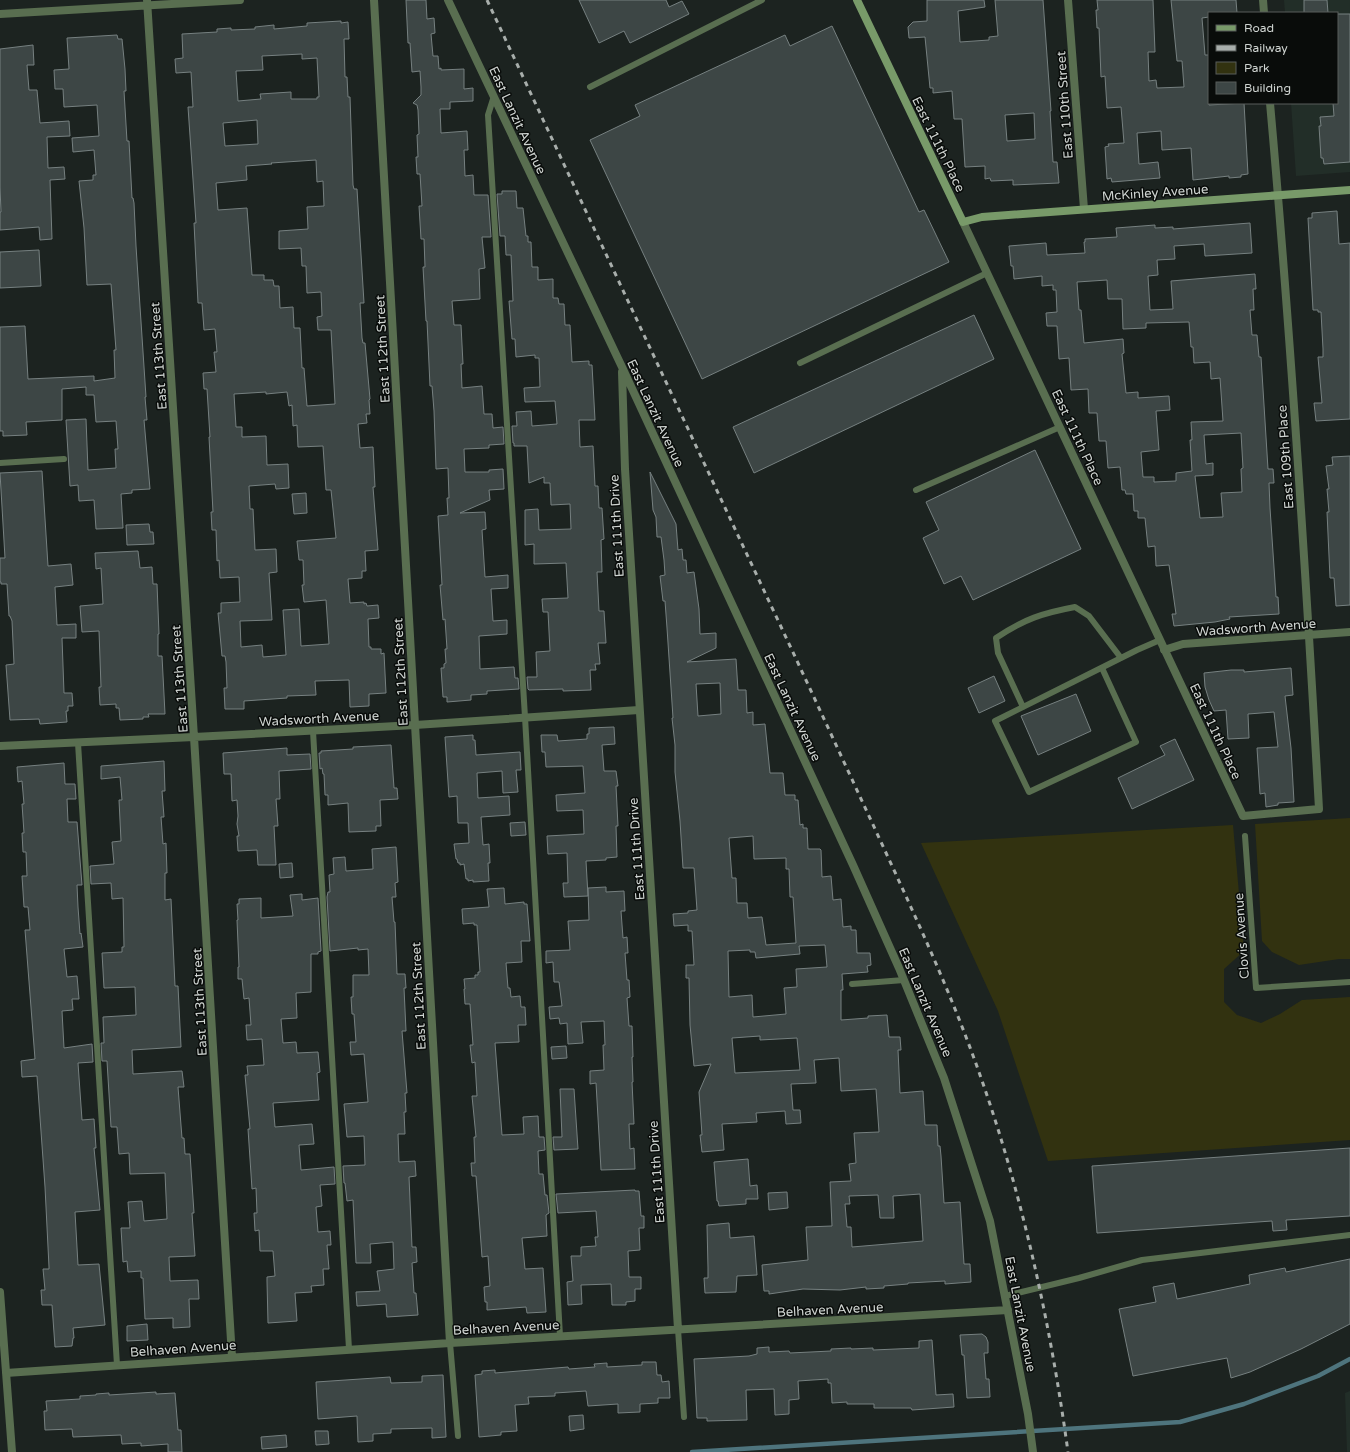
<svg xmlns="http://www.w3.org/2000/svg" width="1350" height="1452" viewBox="0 0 1350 1452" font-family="'Varela Round',sans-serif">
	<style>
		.built { fill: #222e28 }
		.green { fill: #323210 }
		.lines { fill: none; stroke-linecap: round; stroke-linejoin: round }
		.stream { stroke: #4e747d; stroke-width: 4.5 }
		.building { fill: #3d4645; stroke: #768080; fill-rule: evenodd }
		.lane { stroke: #596e50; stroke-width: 6 }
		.street { stroke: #596e50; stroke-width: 8 }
		.secondary { stroke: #789a69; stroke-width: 8 }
		.rail { stroke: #a8aeab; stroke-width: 3; stroke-dasharray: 5 5; stroke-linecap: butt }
		.labels { text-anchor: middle; stroke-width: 3; stroke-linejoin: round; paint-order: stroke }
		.street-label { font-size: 13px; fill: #cfd4d1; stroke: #090c0a }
	</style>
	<rect width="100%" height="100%" fill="#1c2320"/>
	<!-- built -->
	<path class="built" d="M1284 0H1350V172L1296 176 1291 103H1337V13H1285Z
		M1350 1391V1452H1347L1345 1393Z"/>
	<!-- green -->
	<path class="green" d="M1350 818V959H1339L1299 965 1272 952 1262 941 1255 824Z
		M1233 825 1244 951 1224 969V1002L1237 1015 1261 1023 1280 1014 1302 1000 1350 997V1140L1048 1161 998 1011 921 843Z"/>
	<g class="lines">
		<!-- stream -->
		<path class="stream" d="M692 1452 1180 1422 1244 1404 1318 1376 1350 1359"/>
	</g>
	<!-- building -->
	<path class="building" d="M406 0H426L427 19 434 18 435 33 431 34 433 56H438L439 69 441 68V70L464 69V89L473 88V101L450 102V109H440L441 133 467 131 468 150H464L465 176 473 175 474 195H488L491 237H482L485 268 479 269 480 299 452 301 454 325H461L463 364H461L462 388 482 386 484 414H492L493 428 503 427 504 444 489 445V448L464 449 465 472H489V470L503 469 504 489 489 490 490 500 460 513 485 512 486 529 482 530 485 577 508 575V588L491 589 493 621 507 620V634L479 636 480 669 514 667 515 678H518L519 689 487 691V694L471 695V700L447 702V697H443L441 668H444V664L446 663 445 649H447L445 619 443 620 440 585H442L438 516 448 515 447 498H449L448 468 436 469 434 411 432 386H430L427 321H426L423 267H425L424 239H421L419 206H422L420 174H417L416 157H418L417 135 419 134 418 110 417 105 413 103 421 95V87L420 71 412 72 410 43H408Z
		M579 0H666L669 7 682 1 689 14 630 43 624 31 599 43Z
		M927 0H984L985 7 958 11 960 42 989 40V37L998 36 995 0H1043L1051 111H1050L1053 162H1057L1059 183 1013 185V180L991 181 990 178 985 179V166L965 167 962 119H954L952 91 933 93V88H930L925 37 909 38 908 27 913 22 927 21ZM1034 113 1035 139 1007 141 1005 115Z
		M1097 0H1153L1155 52H1148L1149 81 1156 80 1157 88 1184 87 1182 61H1177L1171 0H1236L1237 13H1209V17L1202 18 1205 55H1209V105L1244 103 1248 174 1241 175V177L1229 178V176L1193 180 1191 148 1162 150 1161 131 1137 133 1139 164 1158 162 1160 178 1112 182 1111 178 1107 179 1105 147 1109 146 1108 144 1124 143 1121 107 1107 108 1105 76 1101 77 1099 28H1097L1096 10H1098Z
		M1304 0H1327L1328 13H1304Z
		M1337 14H1350V162L1324 164 1323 158H1321L1319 126H1321L1320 117 1334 116 1333 103H1337Z
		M341 21V23L348 22 349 39H344L345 77H347L348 97H350L353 185 354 189H357L364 303H360L362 338 363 343H365L370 399 369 400 370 414H366L367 423 358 424 360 448 373 447 375 487H373L378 550 365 551 366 571H362V578L348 579 350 603 364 602V604L366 603 367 606 378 605 379 618 368 619 369 647H371V649H381V654L384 653 386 693 369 694V706L350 707 349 680 315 681 316 695 287 696V698L244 701V709H225L224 688H227L226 662 225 656H222L218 613H221V603L240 602 239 577 220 578 219 560 217 561 216 530H212L211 512H213L209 437H210L207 389H204L203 373 216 372 214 352H217L215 329 204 330 202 303H198L194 223H196L188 107H193L191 72 176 73 175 59 183 58 182 34 217 32V29L231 28V30L255 29V27L274 25V29L307 26V23ZM302 54V59L317 58 319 97H317V99H291V92L260 94 261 99 238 101 236 71 263 70 262 56ZM257 120 258 144 225 146 223 123ZM316 160 317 182 323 181 324 206 307 207 308 229 279 231V249L301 248 302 266H306L307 293 321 292 322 316 317 317 318 330H331L335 404 307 406 304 368H302L300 328H294L293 307 280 308 279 286H274L273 280H264V275H252L247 208 218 210 216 183 247 180 246 166 272 164 271 163ZM266 392V394L287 392 289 406 292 405 293 426 297 425 298 447 323 446 326 490H331L336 538 297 541 299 560H303L304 585H302L304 602 326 600 329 644 301 646 299 609 283 610 286 655 263 657 262 645 241 647 240 621 272 620 269 573 277 572 276 549 255 550 253 509H250L249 486 275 484 276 489 289 488 288 464 267 465 266 436 242 437V427H236L234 394Z
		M832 26 919 212 924 210 949 262 702 379 590 140 640 116 635 105 785 35 790 46Z
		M117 35 118 39H122L125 69 126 91H124L127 141H129L132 198H133L134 203 136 246 146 397H145L147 420H144L150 489 132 490V493L121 494 123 528 96 529 94 500 79 501 78 485 70 486 66 420 86 419 88 470 116 468 115 449H118L116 421 96 422 94 395H86V387L62 389V420L26 422 27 435 3 436V431H0V327L25 326 28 379 94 376V381L115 378 114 350H116L111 284 87 285 84 228 79 181 93 180V175H96L94 150 73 152 72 138 99 136 97 105 64 107 63 89H55L54 70 69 69 67 38Z
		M33 45 34 65H27L29 90H37L40 123 69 121 70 136 47 137 48 168 64 167 65 179 50 180 52 239 40 240 39 227 0 230V212H1L0 187V49Z
		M502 191H516L517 208H523L526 236H528V242H531L532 267H538V280L553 279V298H558L559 304H564L565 325H570L572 362 589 361V365H592L595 420H579L580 447 593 446 595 486H598L599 508H602L604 539 601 540 602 572H597L599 611H604L606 643H598L600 664H595L596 670H590L591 690 563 691V689L529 690 528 689 527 677H537L536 652 550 651 548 612H543L542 599 568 598 566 563 534 564V544L525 545V510L538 509 539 530 571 529 570 504 551 505 550 483H544V477L529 483 527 446H514V443H513L512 426H517L516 412 531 411 532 426 557 424 555 401 525 402 524 388 540 387 539 358H535V355L516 357 515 339H512L509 301H513L511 255H506L505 236H500L497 194H502Z
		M1337 211 1339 244 1350 243V419L1316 421 1314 403H1322L1318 357H1323V349L1321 312H1318V310H1313L1308 218H1312V213Z
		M1250 223 1252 253 1205 256 1204 244 1174 246 1175 259 1157 260 1158 275 1148 276 1150 310 1173 309 1171 281 1255 274 1256 289H1253L1254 310H1250L1252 335H1257L1259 357H1261L1268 469H1273L1274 483H1269L1270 508 1276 597H1278L1279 614 1229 617 1230 619 1215 622 1174 626 1172 614H1176L1169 565 1156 566 1155 546 1148 547 1145 518H1138V511H1134L1133 494H1126L1125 490H1122L1120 467 1108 468 1106 441H1099L1097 413H1089L1088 389 1071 390 1069 358 1059 359 1057 326H1047L1046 313 1057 312 1056 290H1053V285L1042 286V276L1014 279 1013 266H1011L1009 246 1046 243 1047 255 1085 253 1084 242H1085V239L1117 237 1116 228 1155 225V228L1173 227V229ZM1107 280 1108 299H1122L1123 329 1146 328V323L1189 322 1191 347H1193L1194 363 1210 362 1211 379 1220 378 1223 421 1191 422 1192 440H1190L1192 471 1176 473V481L1154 482V477H1143L1141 452 1159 450 1156 411 1170 410 1169 396 1138 398V392L1126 393 1122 354 1124 353 1123 339 1084 343 1081 310H1079L1077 282ZM1241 433 1243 468 1241 469 1242 492 1221 493 1223 517 1200 518 1195 476 1213 475V463L1206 464 1204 435Z
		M39 250 41 286 0 288V252Z
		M974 315 994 359 754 473 733 427Z
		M1035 450 1081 549 973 600 961 576 944 584 923 538 939 530 926 502Z
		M1350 456V605L1336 606 1334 578H1330L1327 512H1329L1327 489H1329L1326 466 1333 465 1332 457Z
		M42 471 48 566 71 564 73 585 55 587 57 625 76 624V638H62L64 693H72L73 706H68V711H66L67 722 40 724 39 719 10 720 6 665 14 664 12 621 10 616H9L7 584H1V582H0V558H5L0 473Z
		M650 472 676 524 678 550 682 549 683 560H686L687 573 694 572 699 609 700 634 716 633V648L687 662 736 659 738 690H746L747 713 753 712V725L765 724 770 773H783L785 795H795V800H798L800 825 803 824V828H807L808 849H820L821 850 822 877 831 876 833 900 841 899 843 927 851 926V930H856L857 953H870L871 965 867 966 868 972 842 974 843 990H841V1020L868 1018V1016L887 1015 889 1037H900L901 1050H898L900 1093 923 1091 925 1125H937L938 1146H940L941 1156 944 1203 960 1202 964 1264H970L971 1282 945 1284V1281L908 1283V1284L884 1286V1288L866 1289V1287L840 1290 803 1289 769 1294V1291H764L762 1265 808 1260 806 1227 832 1226 830 1182 851 1181 849 1164 856 1163 854 1133 879 1132 876 1089 841 1091 839 1058 814 1060 816 1083 791 1084 793 1110H800L801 1123 786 1124 785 1111 756 1113 757 1122 722 1124 724 1150 702 1152 700 1135H702L699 1092 711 1064 694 1066 690 1025 689 978H686V965H694L692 931H688V925L674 926 673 914 688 913V911L697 910 694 868H683L680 821 675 772V745L672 718H673L667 628 665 601H663L660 576 665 575 664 560 661 537H657L656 517 653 510ZM720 683 721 714 698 716 696 684ZM753 836 754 859 786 858V869H789L790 897H793L796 943 766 945 762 917 748 918 747 903H737L736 878H732L729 838ZM825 945 827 967 796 969 797 987 784 988 786 1014 753 1017 752 995 729 997 728 951 750 950V952H755L756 958 800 954 799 946ZM760 1036V1040L797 1038 800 1070 735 1073 732 1038ZM920 1194 923 1241 852 1247 851 1227H847L845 1204H850L849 1196 878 1195 880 1218H894L893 1196Z
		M306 493 307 513 294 514 292 494Z
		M149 524 150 532H153L154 544 127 545 126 525Z
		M138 551 140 568 152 567 153 584H157L159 634H158V656H162L165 714H148L149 717H143V719L120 720 119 708H116V704L100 705 99 687H101L99 631 82 632 80 606 103 604 101 568 96 569 95 553Z
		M1291 668 1293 695 1285 696 1291 748 1294 802 1278 803V805L1266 807 1265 793 1260 794 1257 748 1278 747 1274 712 1248 714 1249 738 1228 739 1226 710 1214 711 1209 700 1205 687 1204 673 1231 670H1244V672Z
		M994 676 1005 701 979 713 968 688Z
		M1076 694 1091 731 1038 755 1021 716Z
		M614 727 615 744 602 745 604 771H616L618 786H616L618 826H616L617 857 606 858V860L586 861 588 896 564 897 563 883H568L567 853 548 854 547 836 584 834 583 810 557 811 556 795 585 793 583 766 546 767 545 752H542L541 735H557L558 741 587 739V734H589V728Z
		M473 735V740H475L476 755 520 752 521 770H516L518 792 503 793 502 771 477 773 478 798 509 796 510 815 481 817 483 845 489 844 490 863H488L489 881 473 882V880L468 881V879H466L464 864 460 865V863H458L457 859H456L454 844 469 843 468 823H458L457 796 449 797 445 737Z
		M1175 739 1194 780 1132 809 1118 778 1165 755 1160 746Z
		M391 745 394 788H397L398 799 380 800 381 826H376V831L349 832 348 803 328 805V795H325L324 774H323L322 768 320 769 319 753H321V751L353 749V747Z
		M287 748V755L310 754 311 769 279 771 280 799H276L278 826H274L276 865H258L257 850 238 851 237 836H239L237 824 238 816 237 800 232 801 231 774H224L223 753Z
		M164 761 165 791H162L164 817H161L163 844 166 843 167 873H165V900L171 899 175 986H178L181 1047 132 1050 133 1074 182 1071 184 1087H178L182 1138H184L185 1154H190L194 1213H192L195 1256 169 1257 170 1281 198 1280 199 1299H189L190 1327 173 1328V1318L145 1319 143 1278H141V1271L128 1272 127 1261 123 1262 121 1228H130L128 1202 142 1201 144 1221 167 1219 165 1173 130 1174 129 1153 119 1154 117 1127H111L107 1061H102L101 1043H104L103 1017 136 1015 135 987 104 988 102 953 122 952V947H124L123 898 112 899 111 883 91 884 90 866 114 864 112 842 121 841 119 800H122L120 777 101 779V766Z
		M64 763 65 784H75L76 799H67L68 822H77L82 885H77L78 907 80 934 81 933 83 947 64 949 67 977 77 976 79 999H72L73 1010 62 1011 64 1048 92 1044 93 1062 78 1063 82 1120 94 1119 96 1148H94L100 1210 75 1212 78 1265 99 1264 105 1325 73 1328 74 1338H73L72 1346 55 1347 52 1305H42L41 1290H45L43 1269H49V1267L45 1187 37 1076 22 1077 21 1061 35 1059 25 930H30L28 907H24L22 876H27L26 852H23L22 833H24L22 804H24L22 781 18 782 17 767Z
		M525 822 526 835 511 836 510 823Z
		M396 847 398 882 395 883 396 897H392L394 922H395L397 974H405L406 988H404L406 1031H402L407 1093H405L406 1112H404L405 1134H398L399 1162 415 1161 416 1176 409 1177 412 1247H416L417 1262 412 1263 414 1293H416L418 1315 387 1317 386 1304 357 1306 356 1292 380 1291 377 1271 394 1269 393 1242 370 1244 371 1263H356L353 1200 347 1201 345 1183H344L343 1166 365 1165 364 1136 347 1137 344 1104 368 1102 364 1054 351 1055 350 1042H356L354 1014H352L351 997H353V975H369L368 949 358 950V948L330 951 327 897 328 892H330L329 875 334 874 333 858 345 857 346 871 373 869 372 849Z
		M292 863 293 877 280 878 279 864Z
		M606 887V892L624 891 625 911H621L623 938 627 937 628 953H625L627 980H629L630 997 627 998 629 1026H632L633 1057H632L633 1082H632L634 1124H629L630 1149 634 1148 635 1169 601 1170 596 1083 590 1084V1071L604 1070 603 1045H605L604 1021 581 1022 583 1043 568 1044 567 1023 560 1024 559 1018 550 1019 549 1007 562 1006 559 982H554L553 962 546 963V951L570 950 568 921 589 920 588 888Z
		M504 888 505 904 524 902V904H527L530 941H521L522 962 506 963 508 988H510L511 997 520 996 521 1007H525L526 1025H518L519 1042 495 1043 502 1135 524 1134 523 1117 538 1116 539 1137H544L545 1150 538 1151 539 1174H543L545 1195H547L549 1213 546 1215 547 1236 522 1238 525 1269 543 1268 546 1312 527 1313 526 1307 487 1310V1302H485L484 1287 490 1286 488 1256 482 1257 476 1176H472L471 1163H475L474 1137H476L472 1096H477L475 1062 472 1063 470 1045H473L470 1004H465L464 989H465L464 979 475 978V975H478V972H480L477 925H474V923L463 924 462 909 489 907 487 889Z
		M302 894V900L318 898 321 951 318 952V954H311V992L296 993 297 1018 281 1019 283 1043 296 1042 297 1053 318 1052 320 1072 317 1073 319 1100 273 1103 275 1127 312 1124 314 1144 299 1145 301 1170 334 1167 335 1184 320 1185 322 1206 316 1207 318 1232 330 1231 331 1245H327L329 1269H323L324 1285 311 1286 312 1292 295 1293 297 1321 268 1323 267 1281V1277L275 1276 273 1251H260L259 1230 255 1231 254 1213H257L256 1188 252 1189 248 1129H250L245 1075H248L247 1066 264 1065 262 1039 247 1040 246 1025H251L249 998 244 999 242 979H238V967H239L237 920H238L237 904H239V899L261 898V918L293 916 290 895Z
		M566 1046 567 1058 552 1059 551 1047Z
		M560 1089H574L578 1149 554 1150 553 1137H562Z
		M1350 1148V1216L1286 1220 1287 1230 1273 1231 1272 1221 1097 1233 1092 1166Z
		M748 1159 750 1186 757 1185 758 1199H746V1204L719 1206 718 1201H717L714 1162Z
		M635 1190V1191H639L641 1216H644V1228H639L640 1250 628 1251 629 1277H641V1289H635V1301L626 1302V1305H612L611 1284 581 1285 582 1304 568 1305 567 1282 573 1281 571 1256H581V1247L596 1246 595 1237H598L596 1211 558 1213 556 1194Z
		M787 1192 788 1208 769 1210 768 1193Z
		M729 1223 730 1238 754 1236 757 1275 737 1276 736 1292 705 1293 704 1278H708V1268L707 1225Z
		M1350 1259V1324L1301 1349 1250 1372 1231 1378 1227 1358 1133 1376 1119 1309 1156 1302 1153 1287 1174 1283 1177 1299 1250 1284 1249 1275 1285 1268 1286 1272Z
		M147 1324 148 1340 127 1341V1326Z
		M982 1334 986 1337 988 1342V1353H984L986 1379H989L990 1397 967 1398 964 1355H962L960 1335Z
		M932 1340 936 1395 953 1394 954 1407 912 1410 911 1408H874V1404H847V1402L832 1403 831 1383H828V1379L798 1381 799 1399 789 1400V1414L775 1415 774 1389 746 1390 747 1420 707 1421V1418H697L694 1359 749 1356 757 1354V1348L769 1347V1352L789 1351 790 1353 831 1351V1349L851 1348V1349L873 1348V1350L919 1348V1341Z
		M642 1362H656L657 1375H661L662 1382 669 1381 670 1398H658V1403L640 1404V1412L618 1413V1404L588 1406 586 1391 555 1393V1396L528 1397 529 1404 515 1405 517 1431 501 1432V1435L479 1437 475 1375 482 1374V1371L495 1370V1373L568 1367 569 1369 595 1367 594 1364 607 1363V1367L642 1365Z
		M443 1375 446 1437 432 1438V1428L391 1429V1433L373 1434V1441L358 1442 357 1416 318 1419 316 1382 390 1377 391 1383 422 1382V1376Z
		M156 1392V1394L175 1393 178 1430H181L182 1452H168V1444L141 1446V1443L122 1444 121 1435 73 1437 72 1429 45 1430 44 1411H47L46 1401 80 1399V1396L96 1395V1394L109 1393V1395Z
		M583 1415 584 1429 570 1431 569 1416Z
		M315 1431H328L329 1444 316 1445Z
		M286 1435 287 1447 262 1449 261 1437Z"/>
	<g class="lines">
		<!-- lane -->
		<path class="lane" d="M590 87 762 0
			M494 96 488 115 525 717 560 1336
			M800 363 987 273
			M0 463 64 459
			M916 490 1060 427
			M1102 668 1136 742 1029 792 995 721 1137 650 1160 640
			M1023 707 998 653 996 638C1024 619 1043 613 1075 607L1089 616 1121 658
			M313 731 349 1349
			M78 743 117 1365
			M1245 836 1256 988 1350 982
			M852 984 904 980
			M1005 1296 1079 1278 1142 1260 1350 1235
			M678 1329 684 1417
			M450 1343 458 1436"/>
		<!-- street -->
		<path class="street" d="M147 0 194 737 232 1357
			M374 0 450 1343
			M448 0 622 367 853 865 899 968 944 1078 990 1221 1028 1414 1033 1452
			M1068 0 1084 209
			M1263 0 1264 13
			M0 14 240 0
			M963 222 1243 816 1319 809C1306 574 1291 338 1270 103
			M622 372 625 469 678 1329
			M1164 650 1183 644 1350 632
			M0 746 194 737 415 725 639 710
			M0 1292 12 1452
			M6 1373 450 1343 1008 1310"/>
		<!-- secondary -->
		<path class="secondary" d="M857 0 963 222 982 217 1350 190"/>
		<!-- rail -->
		<path class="rail" d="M487 0C583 205 679 410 775 614 809 686 842 758 875 829 905 894 935 958 961 1024 1015 1161 1048 1306 1068 1452"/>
	</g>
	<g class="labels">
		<!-- street labels -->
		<g class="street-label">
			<text transform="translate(1064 105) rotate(-94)" y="5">East 110th Street</text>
			<text transform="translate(518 120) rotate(65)" y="5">East Lanzit Avenue</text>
			<text transform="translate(939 144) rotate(64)" y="5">East 111th Place</text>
			<text transform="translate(1155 192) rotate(-4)" y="5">McKinley Avenue</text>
			<text transform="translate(382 349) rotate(-93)" y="5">East 112th Street</text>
			<text transform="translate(158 356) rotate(-94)" y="5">East 113th Street</text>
			<text transform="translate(656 413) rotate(65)" y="5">East Lanzit Avenue</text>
			<text transform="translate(1078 437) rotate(65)" y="5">East 111th Place</text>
			<text transform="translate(1285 457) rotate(-94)" y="5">East 109th Place</text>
			<text transform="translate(616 526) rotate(-93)" y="5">East 111th Drive</text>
			<text transform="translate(1256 627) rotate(-4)" y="5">Wadsworth Avenue</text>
			<text transform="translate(400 672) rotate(-93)" y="5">East 112th Street</text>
			<text transform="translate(179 679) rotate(-94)" y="5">East 113th Street</text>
			<text transform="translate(793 707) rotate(65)" y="5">East Lanzit Avenue</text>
			<text transform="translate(319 718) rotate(-3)" y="5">Wadsworth Avenue</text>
			<text transform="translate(1216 731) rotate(65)" y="5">East 111th Place</text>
			<text transform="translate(636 849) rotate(-94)" y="5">East 111th Drive</text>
			<text transform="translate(1241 936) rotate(-94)" y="5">Clovis Avenue</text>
			<text transform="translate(418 996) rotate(-93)" y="5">East 112th Street</text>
			<text transform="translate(199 1002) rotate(-93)" y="5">East 113th Street</text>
			<text transform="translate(926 1002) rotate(67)" y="5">East Lanzit Avenue</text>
			<text transform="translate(656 1172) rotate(-94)" y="5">East 111th Drive</text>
			<text transform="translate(830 1309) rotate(-3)" y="5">Belhaven Avenue</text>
			<text transform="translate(1021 1314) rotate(79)" y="5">East Lanzit Avenue</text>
			<text transform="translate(506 1327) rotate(-3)" y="5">Belhaven Avenue</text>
			<text transform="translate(183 1348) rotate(-4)" y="5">Belhaven Avenue</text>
		</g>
	</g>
	<!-- legend -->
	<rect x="1208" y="12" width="130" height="92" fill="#090c0a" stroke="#585c5a"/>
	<rect x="1216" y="25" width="20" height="6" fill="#789a69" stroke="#585c5a"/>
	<text x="1244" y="32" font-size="12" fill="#cfd4d1">Road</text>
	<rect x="1216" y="45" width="20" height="6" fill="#a8aeab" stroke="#585c5a"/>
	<text x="1244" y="52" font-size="12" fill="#cfd4d1">Railway</text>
	<rect x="1216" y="62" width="20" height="12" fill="#323210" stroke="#585c5a"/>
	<text x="1244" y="72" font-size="12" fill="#cfd4d1">Park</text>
	<rect x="1216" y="82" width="20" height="12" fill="#3d4645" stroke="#585c5a"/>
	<text x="1244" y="92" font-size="12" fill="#cfd4d1">Building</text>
</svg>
